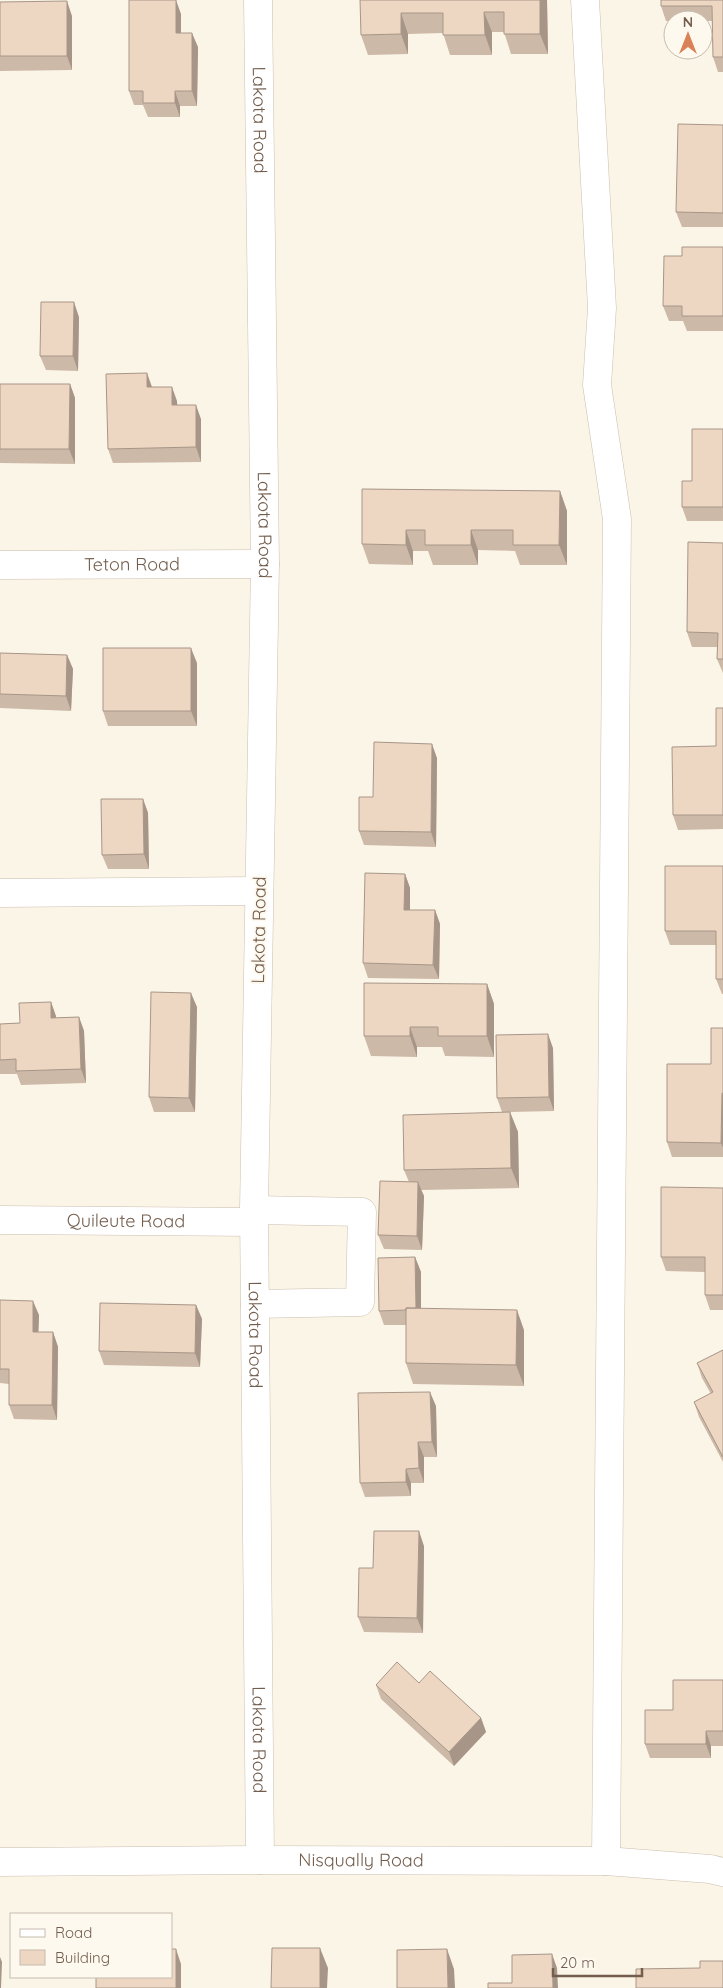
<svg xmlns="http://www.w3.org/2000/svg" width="723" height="1988" viewBox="0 0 723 1988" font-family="Quicksand,sans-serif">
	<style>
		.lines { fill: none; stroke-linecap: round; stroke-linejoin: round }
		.minor-casing { stroke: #ccbeaf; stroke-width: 29 }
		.minor { stroke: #fff; stroke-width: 28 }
		.wall { fill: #cdb9a7 }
		.shaded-wall { fill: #a79688 }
		.building { fill: #eed7c2; stroke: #a79688 }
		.labels { text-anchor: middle; stroke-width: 4; stroke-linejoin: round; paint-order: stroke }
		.street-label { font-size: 18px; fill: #735e4e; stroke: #fef9ee }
	</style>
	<rect width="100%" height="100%" fill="#fbf5e8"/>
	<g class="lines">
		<defs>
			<g id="minor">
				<path id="s1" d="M258 0 265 564 254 1210 260 1860"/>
				<path d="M585 0 602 308 597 385 617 519 606 1861"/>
				<path id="s2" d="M0 565 265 564"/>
				<path d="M0 893 259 891"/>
				<path d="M254 1210 362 1212 360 1302 255 1304"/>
				<path id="s3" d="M0 1220 254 1222"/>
				<path id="s4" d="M0 1862 260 1860 606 1861 710 1869 723 1872"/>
			</g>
		</defs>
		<!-- minor casing -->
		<use href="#minor" class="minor-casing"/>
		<!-- minor -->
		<use href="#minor" class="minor"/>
	</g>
	<!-- wall -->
	<path class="wall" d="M360 0H547L548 54H511L504 32H492V55H450L443 33 408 34V54L368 55 361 35Z
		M723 0V72H718L713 57 712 21H666L661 6Z
		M0 2 72 16V70L0 71Z
		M181 14V33L198 47 197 106H180V117H148L143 105H134L129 91Z
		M723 125V227H682L676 212Z
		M723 247V331H687L683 321H669L663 306Z
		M79 317 78 371 46 370 40 356Z
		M0 384H70L75 398V464L0 463Z
		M152 387 177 401V405L201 419V462L113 463 108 449Z
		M723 429V521H687L682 507 692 481Z
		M362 489 560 491 567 511V565H520L515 551 478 550V565H433L428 551H413V565L369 564 362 544Z
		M723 543V673L717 659V647H692L687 632Z
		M0 653 67 655 73 669 71 711 0 708Z
		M197 663V726H108L103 711Z
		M723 708V829L678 830 673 815 716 746Z
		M437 758 436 847 364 845 359 831Z
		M143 799 148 813 149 869H108L102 855Z
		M723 866V994H722L716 979V945H670L665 931Z
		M405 874 410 888V910H435L440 924 439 979 368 978 363 963Z
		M487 984 494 1004V1057L445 1056 442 1047H417V1057L371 1056 364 1036Z
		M51 1002 56 1018 79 1017 84 1031 86 1083 21 1085 17 1074H0V1024L20 1023Z
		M197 1007 195 1112H154L149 1097Z
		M723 1028V1157H672L667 1142 711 1064Z
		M553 1048 554 1111 510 1112 518 1132 519 1188 421 1190 424 1196 422 1250 384 1249 378 1235 409 1182 404 1170 502 1112 497 1098Z
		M723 1188V1310H710L705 1295V1272L666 1271 661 1257Z
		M415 1257 421 1272V1309L524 1330V1386L413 1384 406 1363V1325H384L379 1311Z
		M0 1300 39 1315 38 1332H53L58 1347 57 1420 14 1419 9 1405V1384L0 1383Z
		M196 1305 202 1319 200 1367 104 1365 99 1351Z
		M723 1350V1462L699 1417 694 1402 711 1394 702 1378 697 1363Z
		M436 1406 437 1457H424V1483H411V1496L365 1497 360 1483Z
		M424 1546 423 1633 364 1632 358 1617 373 1568Z
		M723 1680V1747V1746H711V1758H650L645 1744 673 1710Z
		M419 1683 481 1718 486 1732 454 1766 381 1699 376 1685Z"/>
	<!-- shaded-wall -->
	<path class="shaded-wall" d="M176 0 181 14V47L176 33Z
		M540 0H547L548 54 540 34Z
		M67 1 72 16V70L67 56Z
		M484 12 492 32V55L485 35Z
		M401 13 408 34V54L401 34Z
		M192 33 198 47 197 106 192 91Z
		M175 91 180 106V117L175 103Z
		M74 302 79 317 78 371 73 356Z
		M147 373 152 387H147Z
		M70 384 75 398V464L69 449Z
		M172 387 177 401 178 419 172 405Z
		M196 405 201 419V462L196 447Z
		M560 491 567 511V565L559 545Z
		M406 530 413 551V565L406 545Z
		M471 530 478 550V565L471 545Z
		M191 648 197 663V726L191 711Z
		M67 655 73 669 71 711 66 696Z
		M432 744 437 758 436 847 431 832Z
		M143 799 148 813 149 869 144 854Z
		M405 874 410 888V924L404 910Z
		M435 910 440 924 439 979 433 965Z
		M487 984 494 1004V1057L487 1036Z
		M191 993 197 1007 195 1112 189 1098Z
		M51 1002 56 1016V1032L51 1018Z
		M79 1017 84 1031 86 1083 81 1069Z
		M410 1027 417 1047V1057L410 1036Z
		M548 1034 553 1048 554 1111 549 1097Z
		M722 1093 723 1096V1148L721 1143Z
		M510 1112 518 1132 519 1188 511 1168Z
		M418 1182 424 1196 422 1250 417 1236Z
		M415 1257 421 1272V1325L416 1310Z
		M33 1301 39 1315 38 1347 33 1332Z
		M196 1305 202 1319 200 1367 195 1353Z
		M517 1310 524 1330V1386L516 1365Z
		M53 1332 58 1347 57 1420 52 1405Z
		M430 1392 436 1406 437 1457 432 1442Z
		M418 1442 424 1457V1483L419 1468Z
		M406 1469 411 1483V1496L406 1482Z
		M419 1531 424 1546 423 1633 417 1618Z
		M481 1718 486 1732 454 1766 449 1752Z
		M706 1731 711 1746V1758L706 1744Z
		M320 1948 328 1968 327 1988H320Z
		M176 1949 181 1964V1988H176Z
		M447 1949 454 1969 455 1988H448Z
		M552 1954 557 1968 558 1988H553Z
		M0 1957 2 1962 1 1988H0Z"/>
	<!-- building -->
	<path class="building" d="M129 0H176V33H192V91H175V103H143V91H129Z
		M360 0H540V34H504V12H484L485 35H443V13H401V34L361 35Z
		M661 0H723V57H713L712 6H661Z
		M67 1V56H0V2Z
		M678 124 723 125V213L676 212Z
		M682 247H723V316H682V306H663L664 256H682Z
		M41 302H74L73 356H40Z
		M147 373V387H172V405H196V447L108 449 106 374Z
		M0 384H70L69 449H0Z
		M692 429H723V507H682V481H692Z
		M362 489 560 491 559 545H513V530H471V545H425V530H406V545L362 544Z
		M688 542 723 543V659H717L718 633 687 632Z
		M103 648H191V711H103Z
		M0 653 67 655 66 696 0 694Z
		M716 708H723V815H673L672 747 716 746Z
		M374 742 432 744 431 832 359 831V797H373Z
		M101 799H143L144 854 102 855Z
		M665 866H723V979H716V931H665Z
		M365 873 405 874 404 910H435L433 965 363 963Z
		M364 983 487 984V1036H438V1027H410V1036H364Z
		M151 992 191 993 189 1098 149 1097Z
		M51 1002V1018L79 1017 81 1069 16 1071V1059L0 1060V1024L20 1023 19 1003Z
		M711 1028H723V1093H722L721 1143 667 1142V1064H711Z
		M548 1034 549 1097 497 1098 496 1035Z
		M510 1112 511 1168 404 1170 403 1115Z
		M380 1181 418 1182 417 1236 378 1235Z
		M661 1187 723 1188V1295H705V1257H661Z
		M415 1257 416 1308H406V1310L379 1311 378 1258Z
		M0 1300 33 1301V1332H53L52 1405H9V1369H0Z
		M100 1303 196 1305 195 1353 99 1351Z
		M406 1308 517 1310 516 1365 406 1363Z
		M723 1350V1457L694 1402 713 1392 697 1363Z
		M430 1392 432 1442H418L419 1468 406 1469V1482L360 1483 358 1393Z
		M374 1531H419L417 1618 358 1617 359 1568H373Z
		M397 1662 419 1683 430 1671 481 1718 449 1752 376 1685Z
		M673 1680H723V1731H706V1744H645V1710H673Z
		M272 1948H320V1988H271Z
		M171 1949H176V1988H96V1977H171Z
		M447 1949 448 1988H397V1950Z
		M552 1954 553 1988H488V1983H512V1955Z
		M700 1961H723V1988H636V1969L700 1968Z"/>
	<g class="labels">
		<!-- street labels -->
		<g class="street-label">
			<text dy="6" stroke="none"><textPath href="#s1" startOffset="120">Lakota Road</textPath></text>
			<text dy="6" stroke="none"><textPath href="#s1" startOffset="525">Lakota Road</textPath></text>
			<text dy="6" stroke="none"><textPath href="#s2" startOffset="132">Teton Road</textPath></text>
			<text transform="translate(259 930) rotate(-89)" y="6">Lakota Road</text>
			<text dy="6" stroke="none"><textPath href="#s3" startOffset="126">Quileute Road</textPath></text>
			<text dy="6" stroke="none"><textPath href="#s1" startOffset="1335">Lakota Road</textPath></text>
			<text dy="6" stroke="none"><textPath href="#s1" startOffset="1740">Lakota Road</textPath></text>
			<text dy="6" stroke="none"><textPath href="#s4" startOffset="361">Nisqually Road</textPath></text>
		</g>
	</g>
	<!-- legend -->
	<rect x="10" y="1913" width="162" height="65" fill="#fef9ee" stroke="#c6bbae"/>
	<rect x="20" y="1929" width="25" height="8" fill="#ffffff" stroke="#c6bbae"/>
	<text x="55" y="1938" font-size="15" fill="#735e4e">Road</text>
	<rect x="20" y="1950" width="25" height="15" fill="#eed7c2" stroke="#c6bbae"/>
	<text x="55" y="1963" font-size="15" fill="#735e4e">Building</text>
	<!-- north arrow -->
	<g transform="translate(688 35)"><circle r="24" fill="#fef9ee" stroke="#c6bbae"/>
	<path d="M0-4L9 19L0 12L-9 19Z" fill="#da8158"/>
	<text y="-8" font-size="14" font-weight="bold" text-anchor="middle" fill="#735e4e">N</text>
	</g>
	<!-- scale -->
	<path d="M553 1968v8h89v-8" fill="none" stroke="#735e4e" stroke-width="2.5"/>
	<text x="560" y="1968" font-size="15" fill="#735e4e" stroke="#fef9ee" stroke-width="4" paint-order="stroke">20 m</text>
</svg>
